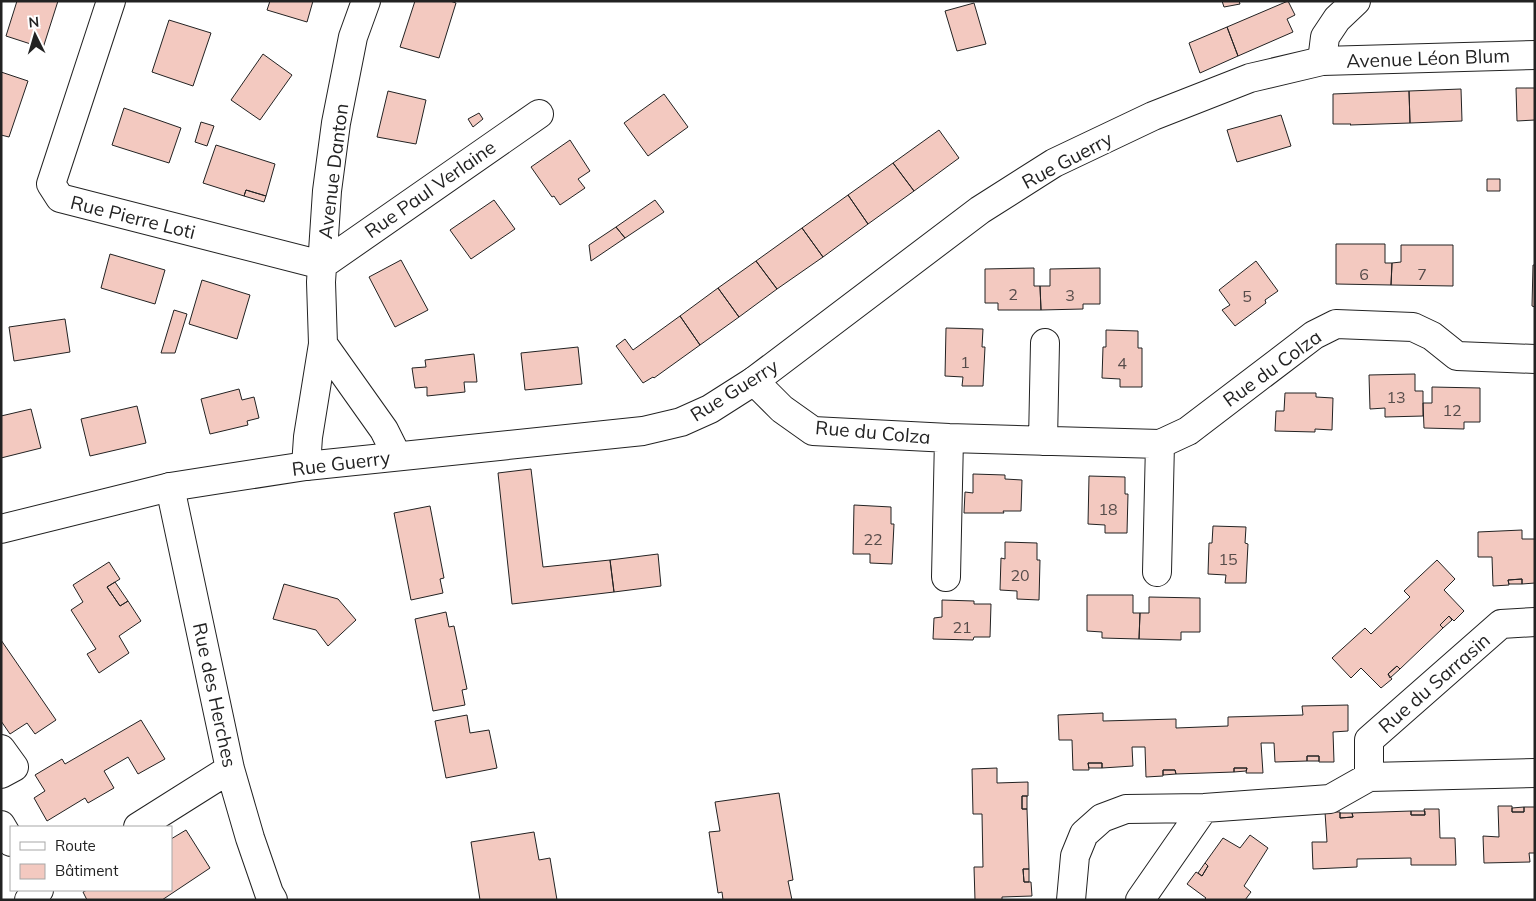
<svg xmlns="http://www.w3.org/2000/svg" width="1536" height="901" viewBox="0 0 1536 901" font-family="Mulish,sans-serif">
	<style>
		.building { fill: #f3c9c0; stroke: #222 }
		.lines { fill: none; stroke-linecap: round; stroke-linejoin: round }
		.minor-casing { stroke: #222; stroke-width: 30 }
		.tertiary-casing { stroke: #222; stroke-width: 30 }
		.minor { stroke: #fff; stroke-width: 28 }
		.tertiary { stroke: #fff; stroke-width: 28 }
		.labels { text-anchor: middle; stroke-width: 4; stroke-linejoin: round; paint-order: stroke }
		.number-label { font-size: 16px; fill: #564c4a }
		.street-label { font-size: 19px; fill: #222; stroke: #fff }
	</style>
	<rect width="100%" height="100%" fill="#fff"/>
	<!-- building -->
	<path class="building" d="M17 1H58L43 48 6 36Z
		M270 1H313L307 22 267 10Z
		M415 1H450L456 3 439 58 400 47Z
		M1222 1H1239L1240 4 1224 7Z
		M1288 1 1295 15 1287 19 1293 32 1238 56 1227 27Z
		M974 3 986 44 957 51 945 11Z
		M169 20 211 33 193 86 152 72Z
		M1227 27 1238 56 1200 73 1189 43Z
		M263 54 292 75 260 120 231 100Z
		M1 72 28 81 9 137 1 135Z
		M1516 88H1535V120L1517 121Z
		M1461 89 1462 121 1410 123 1409 91Z
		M388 91 426 100 416 144 377 137Z
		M1409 91 1410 123 1350 125 1351 124H1333V94Z
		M664 94 688 127 648 156 624 123Z
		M124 108 181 128 169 163 112 145Z
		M479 113 483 119 473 127 468 119Z
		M1281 115 1291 146 1237 162 1227 130Z
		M201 122 214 126 207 146 195 142Z
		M939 130 959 158 914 191 893 163Z
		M570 140 590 171 578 179 585 188 560 205 554 196 552 197 531 167Z
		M216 145 275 164 266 196 246 190 244 196 203 183Z
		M893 163 914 191 868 224 848 195Z
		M1487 179H1500V191H1487Z
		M246 190 266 196 264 202 244 196Z
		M848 195 868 224 823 257 802 228Z
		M494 200 515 229 471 259 450 230Z
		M655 200 664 212 625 238 616 227Z
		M616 227 625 238 591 261 589 245Z
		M802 228 823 257 777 289 756 261Z
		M1336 244H1385V263H1392L1391 285 1336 284Z
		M1401 245H1453V286L1391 285 1392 263 1401 262Z
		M110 254 165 270 155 304 101 288Z
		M401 260 428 310 395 327 369 277Z
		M756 261 777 289 739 317 718 288Z
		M1256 261 1278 291 1265 300 1266 303 1235 326 1222 310 1230 305 1219 290Z
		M1533 265H1535V307L1532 306Z
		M1034 268V286H1040L1041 310H998V303H985V269Z
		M1100 268V304H1083V309L1041 310 1040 286H1050V269Z
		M202 280 250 295 237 339 189 324Z
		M718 288 739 317 700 345 680 316Z
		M174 310 187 314 175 353H161Z
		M680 316 700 345 654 378 653 377 643 383 616 346 625 339 633 350Z
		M65 319 70 352 14 361 9 327Z
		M946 328 983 329 982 347H985L983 386H962L963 377 945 376Z
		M1106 330 1138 331V348H1142V387H1120V379L1102 378 1103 347H1106Z
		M578 347 582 384 525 390 521 353Z
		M474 354 477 382H464L465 392 427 396V387L415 388 412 368 426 367 425 360Z
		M1415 374V391H1423V416L1385 417V408L1370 409 1369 375Z
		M1432 387 1480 388V422H1464V429L1424 428 1423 403H1432Z
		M239 389 242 400 254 397 259 418 247 421 248 425 210 434 201 399Z
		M1285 393H1316V397L1333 398 1332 430 1315 429V432L1275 431 1276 411H1284Z
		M137 406 146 443 90 456 81 419Z
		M31 409 41 448 1 458V416Z
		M531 469 543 567 610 560 614 592 512 604 498 473Z
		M973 474 1005 475V479L1022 480 1021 511H1003L1004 513H964L965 492 973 493Z
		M1089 476 1125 477V494H1128L1127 533H1105V525L1088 524Z
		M854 505 891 507V524H894L892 564 870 563V554H853Z
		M430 506 444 578 440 579 443 593 411 600 394 513Z
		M1213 526 1246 527 1245 543 1248 544 1246 583H1225L1226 575 1208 574 1209 543H1212Z
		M1522 530V539H1535V583L1522 584V579L1508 580 1509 585 1493 586 1492 557H1478V532Z
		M1005 542 1037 543V560H1040L1039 600 1017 599V591L1000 590 1001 558 1005 559Z
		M658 554 661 586 614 592 610 560Z
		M1437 560 1455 579 1444 590 1464 611 1454 621 1449 616 1440 625 1443 628 1400 669 1397 666 1388 674 1392 679 1381 688 1361 668 1351 678 1332 658 1365 628 1371 634 1410 597 1404 591Z
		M109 562 120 579 107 587 120 606 128 601 141 621 119 636 129 653 99 673 87 654 96 649 71 610 83 602 73 585Z
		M1522 579V584H1509L1508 580Z
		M115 582 128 601 120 606 107 587Z
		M284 584 338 599 356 620 328 646 316 630 273 619Z
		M1087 595H1133V613H1140L1139 639 1102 638V632L1087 631Z
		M1149 597 1200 598V632H1181V640L1139 639 1140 613H1149Z
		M942 600 974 601V604H991L990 637H974L973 640 933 639 934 618 942 617Z
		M446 612 449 627 454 626 467 689 462 690 465 705 433 711 415 619Z
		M1449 616 1452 620 1443 628 1440 625Z
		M1 640 56 720 35 734 27 723 10 734 1 721Z
		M1397 666 1400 669 1390 678 1388 674Z
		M1348 705V731L1333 732 1334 762H1319V756H1307V761L1275 762 1274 743H1261L1263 773H1246L1247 768H1234V772L1176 774 1175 770H1163V776L1146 777 1145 747H1132L1133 766 1102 768V763H1088L1089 770H1073L1072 740H1059L1058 715 1103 713V721L1176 719V728L1228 726V717L1303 715 1302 706Z
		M467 715 470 733 489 730 497 768 446 778 435 721Z
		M141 720 165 759 138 774 128 757 104 771 114 788 88 803 85 798 47 821 34 798 45 791 35 775 62 759 65 764Z
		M1307 756H1319V761H1307Z
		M1088 763H1102V768H1089Z
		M997 768V783L1028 782V796H1022V809H1027L1029 869H1023L1024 882H1031L1032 896 1002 897V900H975L974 867H983L982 814H973L972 769Z
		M1234 768H1247L1246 771 1234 772Z
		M1163 770H1175L1176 774 1163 775Z
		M779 793 793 880 788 881 792 900H723L722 892 718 893 709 832 720 831 715 802Z
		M1022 796H1027V809H1022Z
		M1498 806H1512V812H1524V807H1535V853H1529L1530 862 1484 863 1483 836 1499 837Z
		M1524 807V812H1512V808Z
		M1424 809H1439L1440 838H1455L1456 865H1411V858L1357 859V867L1313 869 1312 842H1327L1325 812H1340V818L1353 817 1352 813 1411 811V815H1425Z
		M1411 811H1425V815H1411Z
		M1340 813H1352L1353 817 1340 818Z
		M186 830 210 868 162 900H87L83 892 87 890H171V839Z
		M534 832 539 860 550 858 557 900H480L471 842Z
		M1250 835 1268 848 1244 886 1251 892 1245 900H1204L1206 898 1187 884 1196 872 1202 876 1208 866 1205 863 1223 838 1240 848Z
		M1205 863 1208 866 1202 876 1198 873Z
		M1023 869H1029V882H1024Z"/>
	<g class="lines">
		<defs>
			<path id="minor" d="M111 1 51 184 60 198 322 265 539 114
				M1322 61 1325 37 1337 19 1356 1
				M323 344 384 430 397 456
				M754 381 782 409 813 431 949 438 1160 444 1188 431 1314 335 1336 324 1413 327 1432 336 1457 356 1535 359
				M1043 441 1045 343
				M306 466 308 437 323 344 321 282 327 191 336 123 353 37 366 1
				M170 487 230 769 250 838 269 893 273 900
				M1157 572 1160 444
				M946 577 949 438
				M1 749 14 767 1 774
				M1369 777V740L1501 624 1535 622
				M1 825 11 842
				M138 827 230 769
				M29 900 39 890
				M1071 900 1075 856 1084 834 1102 818 1126 809 1204 808 1330 799 1369 777 1535 773
				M1140 900 1204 808"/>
			<path id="tertiary" d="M1 529 170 487 221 479 306 466 643 431 681 422 710 409 754 381 980 210 1054 163 1153 116 1250 78 1322 61 1535 55"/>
		</defs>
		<!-- minor casing -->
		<use href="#minor" class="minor-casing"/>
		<!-- tertiary casing -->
		<use href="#tertiary" class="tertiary-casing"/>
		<!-- minor -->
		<use href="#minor" class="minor"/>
		<!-- tertiary -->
		<use href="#tertiary" class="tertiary"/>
	</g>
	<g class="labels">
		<!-- number labels -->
		<g class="number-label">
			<text x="1364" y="280">6</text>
			<text x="1422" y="280">7</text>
			<text x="1013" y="300">2</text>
			<text x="1070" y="301">3</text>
			<text x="1247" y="302">5</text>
			<text x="965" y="368">1</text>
			<text x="1122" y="369">4</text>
			<text x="1396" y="403">13</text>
			<text x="1452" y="416">12</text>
			<text x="1108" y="515">18</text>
			<text x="873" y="545">22</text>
			<text x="1228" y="565">15</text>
			<text x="1020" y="581">20</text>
			<text x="962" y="633">21</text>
		</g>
		<!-- street labels -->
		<g class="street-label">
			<text transform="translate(1428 58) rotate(-2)" y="7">Avenue Léon Blum</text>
			<text transform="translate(1067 160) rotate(-28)" y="7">Rue Guerry</text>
			<text transform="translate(333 171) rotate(-83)" y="7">Avenue Danton</text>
			<text transform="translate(430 189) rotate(-35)" y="7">Rue Paul Verlaine</text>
			<text transform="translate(133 217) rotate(14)" y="7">Rue Pierre Loti</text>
			<text transform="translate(1272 368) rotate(-36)" y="7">Rue du Colza</text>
			<text transform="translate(734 390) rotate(-32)" y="7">Rue Guerry</text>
			<text transform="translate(873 432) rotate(5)" y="7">Rue du Colza</text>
			<text transform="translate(341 463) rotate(-7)" y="7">Rue Guerry</text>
			<text transform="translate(1434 683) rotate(-41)" y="7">Rue du Sarrasin</text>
			<text transform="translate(215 695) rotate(78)" y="7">Rue des Herches</text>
		</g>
	</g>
	<!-- border -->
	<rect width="1536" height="901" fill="none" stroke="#222222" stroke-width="5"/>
	<!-- legend -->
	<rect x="10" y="826" width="162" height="65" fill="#ffffff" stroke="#a7a7a7"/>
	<rect x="20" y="842" width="25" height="8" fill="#ffffff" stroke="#a7a7a7"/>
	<text x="55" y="851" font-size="15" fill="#222222">Route</text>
	<rect x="20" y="864" width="25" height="15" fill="#f3c9c0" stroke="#a7a7a7"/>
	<text x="55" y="876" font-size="15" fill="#222222">Bâtiment</text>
	<!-- north arrow -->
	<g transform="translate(35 35) rotate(355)" stroke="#ffffff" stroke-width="4" paint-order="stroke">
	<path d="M0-4L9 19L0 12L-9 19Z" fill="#222222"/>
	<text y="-8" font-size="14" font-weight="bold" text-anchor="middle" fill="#222222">N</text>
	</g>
</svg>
